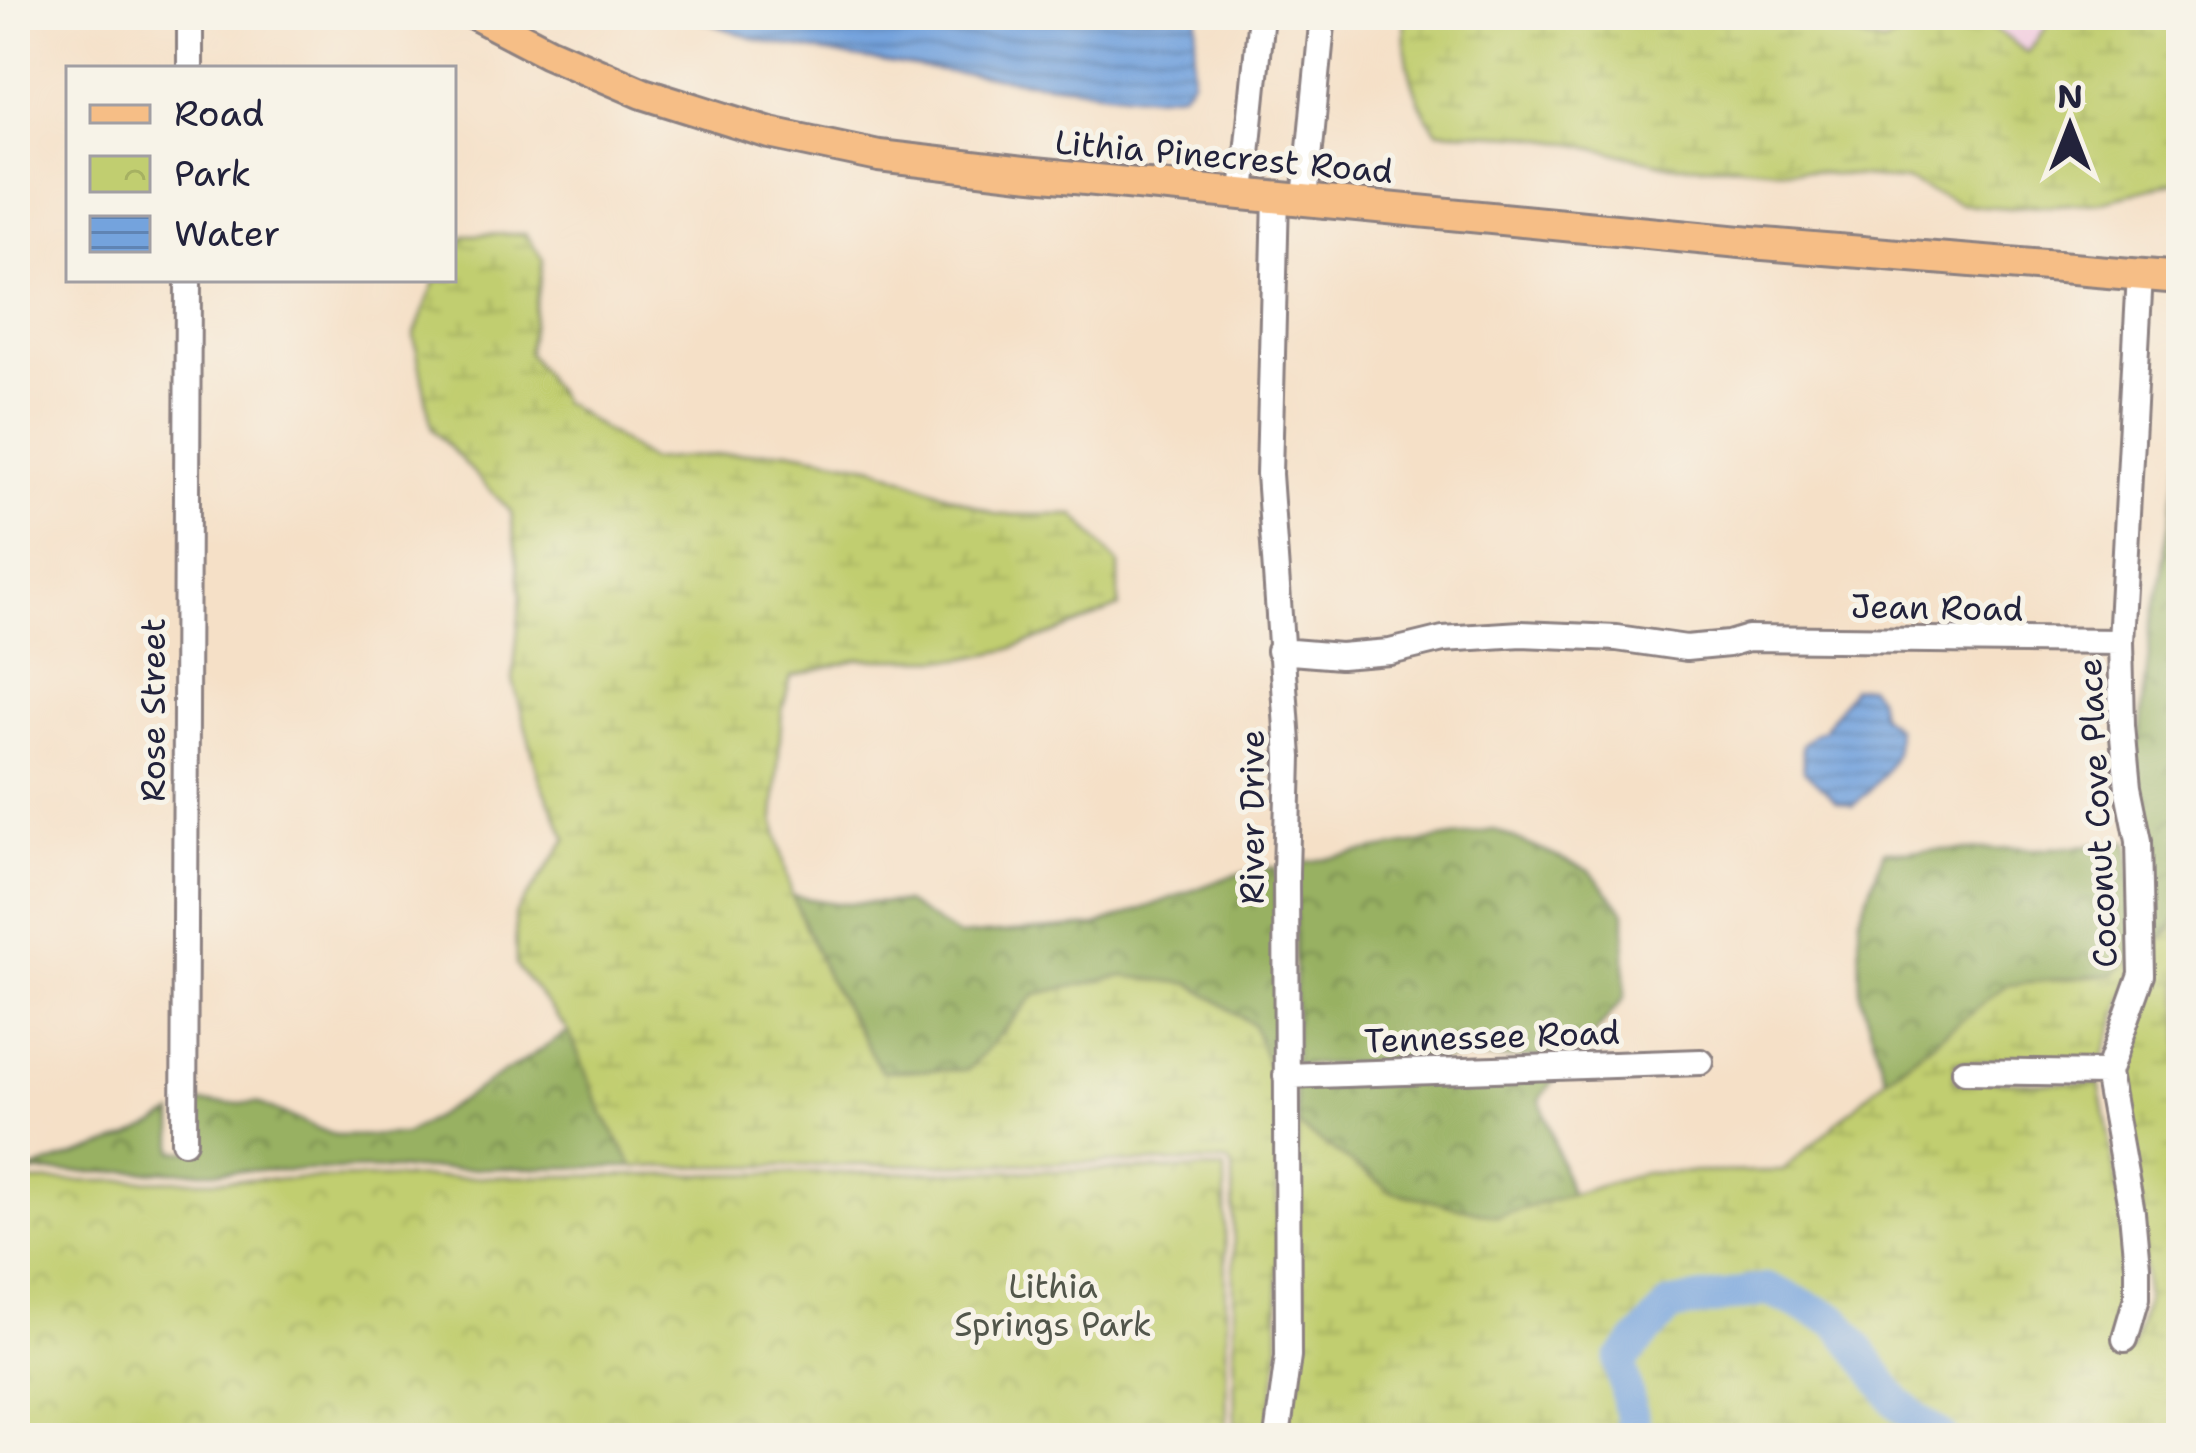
<svg xmlns="http://www.w3.org/2000/svg" width="2196" height="1453" viewBox="0 0 2196 1453" font-family="'Shantell Sans',sans-serif">
	<style>
		.built { fill: #f2cfe0 }
		.forest { fill: url(#forest-crowns); stroke: #5d6a4e; stroke-width: 3 }
		.wetland { fill: url(#wetland-marsh); stroke: #727856; stroke-width: 3 }
		.park { fill: url(#park-crowns); stroke: #727856; stroke-width: 3 }
		.water { fill: url(#water-rules); stroke: #4b628c; stroke-width: 3 }
		.lines { fill: none; stroke-linecap: round; stroke-linejoin: round }
		.river { stroke: #74a3dd; stroke-width: 33 }
		.minor-casing { stroke: #8c8181; stroke-width: 30 }
		.major-casing { stroke: #8c8181; stroke-width: 36 }
		.minor { stroke: #fff; stroke-width: 24 }
		.major { stroke: #f6be86; stroke-width: 30 }
		.labels { text-anchor: middle; stroke-width: 10; stroke-linejoin: round; paint-order: stroke }
		.street-label { font-size: 33px; fill: #22223b; stroke: #f7f3e8 }
		.park-label { font-size: 33px; fill: #52564b; stroke: #f7f3e8 }
	</style>
	<defs>
		<pattern id="forest-crowns" width="20" height="18" patternUnits="userSpaceOnUse" patternTransform="scale(3)"><rect width="20" height="18" fill="#98b162"/><path d="M2 6a3 3 0 1 1 6 0M12 15a3 3 0 1 1 6 0" fill="none" stroke="#7c9052"/></pattern>
		<pattern id="wetland-marsh" width="20" height="14" patternUnits="userSpaceOnUse" patternTransform="scale(3)"><rect width="20" height="14" fill="#c1ce70"/><path d="M1 5h8M5 5V1M11 12h8M15 12V8" fill="none" stroke="#a6b162"/></pattern>
		<pattern id="park-crowns" width="20" height="18" patternUnits="userSpaceOnUse" patternTransform="scale(3)"><rect width="20" height="18" fill="#c1ce70"/><path d="M2 6a3 3 0 1 1 6 0M12 15a3 3 0 1 1 6 0" fill="none" stroke="#a6b162"/></pattern>
		<pattern id="water-rules" width="6" height="5" patternUnits="userSpaceOnUse" patternTransform="scale(3)"><rect width="6" height="5" fill="#74a3dd"/><path d="M0 2.5h6" fill="none" stroke="#5f84b4"/></pattern>
	</defs>
	<rect width="100%" height="100%" fill="#f7f3e8"/>
	<filter id="ink" filterUnits="userSpaceOnUse"><feTurbulence type="fractalNoise" baseFrequency=".00833" numOctaves="2"/><feDisplacementMap in="SourceGraphic" scale="24" xChannelSelector="R" yChannelSelector="G"/><feConvolveMatrix kernelMatrix="1 2 1 2 8 2 1 2 1" color-interpolation-filters="sRGB"/></filter>
	<filter id="wash" filterUnits="userSpaceOnUse"><feTurbulence type="fractalNoise" baseFrequency=".004" numOctaves="4" result="noise"/><feDisplacementMap in="SourceGraphic" scale="48" xChannelSelector="R" yChannelSelector="G"/><feGaussianBlur stdDeviation="2.7" result="paint"/><feColorMatrix in="noise" values="0 0 0 0 0 0 0 0 0 0 0 0 0 0 0 0 0 1.4 0 .05"/><feComposite in="paint" operator="in"/></filter>
	<g filter="url(#wash)">
		<rect width="100%" height="100%" fill="#f5e0c7"/>
		<!-- built -->
		<path class="built" d="M1974 15H2054L2028 54Z"/>
		<!-- forest -->
		<path class="forest" d="M2181 458V908L2171 932 2151 947 2148 840 2152 839 2135 762 2150 638Z
			M1494 830 1590 871 1625 912V997L1576 1056 1295 1065V864Z
			M2129 842 2133 959 2111 975 2006 985 1886 1078 1860 994 1859 919 1884 851 2040 849Z
			M1276 867V1086L1253 1025 1192 984 1036 994 968 1070 881 1071 828 979 792 896 836 903H905L958 936 1096 926 1234 875Z
			M569 1032 604 1116 634 1167 22 1173 128 1138 174 1114V1151H192L193 1105 197 1103H257L336 1136 405 1135Z
			M1557 1077 1540 1099 1571 1195 1498 1217 1393 1192 1298 1126 1295 1086Z"/>
		<!-- wetland -->
		<path class="wetland" d="M1405 15H1764L1778 18 1798 17 1883 45C1900 34 1908 38 1909 15H1974L2027 53 2054 15H2181V181L2099 202 2010 208 1959 204 1907 181 1733 165H1667L1578 144 1522 135 1437 131C1413 101 1402 53 1405 15Z
			M526 234 543 259 527 352 562 402 649 460 788 450 875 466 997 515H1075L1119 564V607L1059 632 1007 650 963 659H860L791 677 782 711 774 820 792 896 828 979 881 1071 968 1070 1036 994 1123 976 1192 984 1253 1025 1276 1086 1279 1355 1268 1438H1235L1233 1169 1229 1162 634 1167 604 1116 569 1032 516 966 515 915 567 839 540 780 513 680 521 596 511 512 432 429 414 336 436 279H453V251L465 235Z
			M2181 908V1438H1287L1298 1126 1393 1192 1498 1216 1644 1173 1783 1171 1886 1078 2007 984 2110 975 2133 959V973L2101 1062 1955 1061 1954 1081 2099 1083 2123 1214 2128 1295 2113 1345 2131 1351 2146 1300 2117 1073 2151 947 2171 932Z"/>
		<!-- park -->
		<path class="park" d="M1225 1169 1227 1438H15V1182Z"/>
		<!-- water -->
		<path class="water" d="M687 15H1198L1192 80 1182 92 1153 95 947 72 848 57 758 40Z
			M1822 15H1902L1901 26 1883 34Z
			M1868 686 1877 696 1880 714 1895 727C1900 765 1878 782 1853 806L1836 801 1804 771 1802 744 1814 733 1824 729 1852 688Z"/>
		<g class="lines">
			<!-- river -->
			<path class="river" d="M1635 1438 1621 1361 1670 1306 1768 1289 1837 1320 1898 1403 1943 1438"/>
		</g>
	</g>
	<g filter="url(#ink)">
		<g class="lines">
			<defs>
				<path id="minor" d="M190 69V15
					M1243 193 1261 15
					M1276 196 1269 474 1289 757 1286 873 1288 1356 1277 1438
					M1305 199 1323 15
					M1279 651 1340 656 1390 652 1443 639 1521 634 1617 638 1686 648 1728 644 1748 638 2120 642
					M1964 1071 2107 1073
					M1286 1076 1701 1062
					M184 1141 188 279
					M2125 1338 2137 1297V1266L2132 1212 2107 1073 2142 975 2139 841 2128 787 2122 725 2120 642 2140 274"/>
				<path id="major" d="M477 15 548 52 643 93 770 133 879 156 1023 173 1751 243 2181 278"/>
			</defs>
			<!-- minor casing -->
			<use href="#minor" class="minor-casing"/>
			<!-- major casing -->
			<use href="#major" class="major-casing"/>
			<!-- minor -->
			<use href="#minor" class="minor"/>
			<!-- major -->
			<use href="#major" class="major"/>
		</g>
	</g>
	<g class="labels">
		<!-- street labels -->
		<g class="street-label">
			<text transform="translate(1224 156) rotate(5)" y="12">Lithia Pinecrest Road</text>
			<text transform="translate(1937 607) rotate(1)" y="12">Jean Road</text>
			<text transform="translate(153 710) rotate(-90)" y="12">Rose Street</text>
			<text transform="translate(2097 813) rotate(-93)" y="12">Coconut Cove Place</text>
			<text transform="translate(1252 817) rotate(-90)" y="12">River Drive</text>
			<text transform="translate(1492 1036) rotate(-2)" y="12">Tennessee Road</text>
		</g>
		<!-- park labels -->
		<g class="park-label">
			<text x="1053" y="1298">Lithia<tspan x="1053" dy="38">Springs Park</tspan></text>
		</g>
	</g>
	<!-- margin -->
	<rect width="2196" height="1453" fill="none" stroke="#f7f3e8" stroke-width="60"/>
	<!-- legend -->
	<rect x="66" y="66" width="390" height="216" fill="#f7f3e8" stroke="#a29fa3" stroke-width="3"/>
	<rect x="90" y="105" width="60" height="18" fill="#f6be86" stroke="#a29fa3" stroke-width="3"/>
	<text x="174" y="126" font-size="36" fill="#22223b">Road</text>
	<rect x="90" y="156" width="60" height="36" fill="url(#park-crowns)" stroke="#a29fa3" stroke-width="3"/>
	<text x="174" y="186" font-size="36" fill="#22223b">Park</text>
	<rect x="90" y="216" width="60" height="36" fill="url(#water-rules)" stroke="#a29fa3" stroke-width="3"/>
	<text x="174" y="246" font-size="36" fill="#22223b">Water</text>
	<!-- north arrow -->
	<g transform="translate(2070 126)" stroke="#f7f3e8" stroke-width="9" paint-order="stroke">
	<path d="M0-9L21 45L0 30L-21 45Z" fill="#22223b"/>
	<text y="-18" font-size="33" font-weight="bold" text-anchor="middle" fill="#22223b">N</text>
	</g>
</svg>
